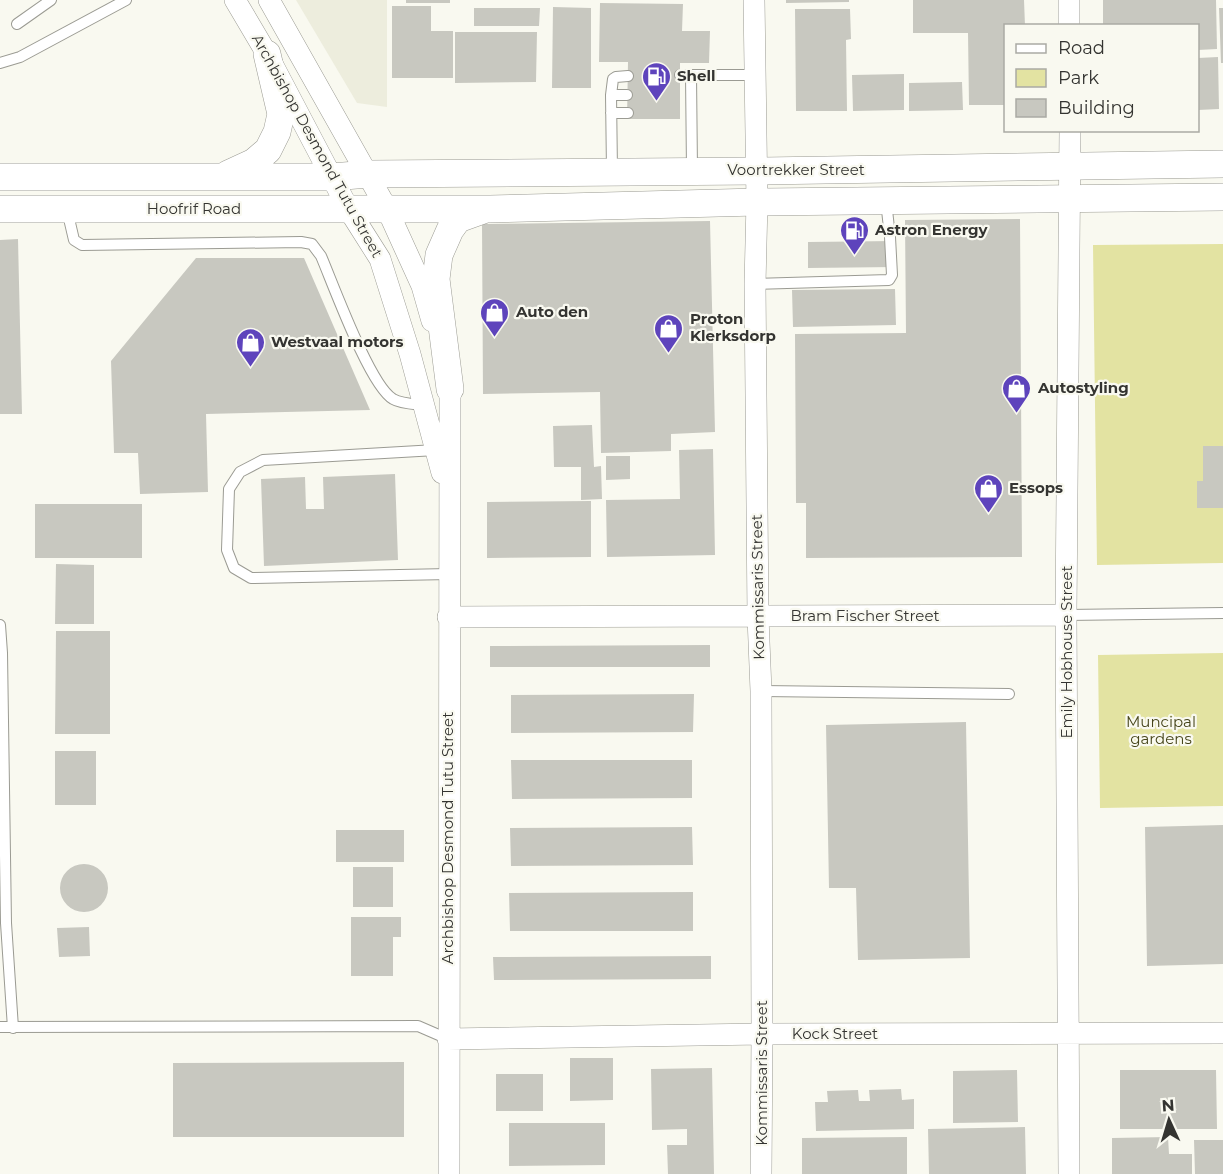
<svg xmlns="http://www.w3.org/2000/svg" width="1223" height="1174" viewBox="0 0 1223 1174" font-family="Montserrat,sans-serif">
	<style>
		.built { fill: #ededdd }
		.green { fill: #e3e3a2 }
		.building { fill: #c8c8c0 }
		.lines { fill: none; stroke-linecap: round; stroke-linejoin: round }
		.service-casing { stroke: #9b9b93; stroke-width: 12 }
		.minor-casing { stroke: #9b9b93; stroke-width: 22 }
		.tertiary-casing { stroke: #9b9b93; stroke-width: 28 }
		.service { stroke: #fff; stroke-width: 10 }
		.minor { stroke: #fff; stroke-width: 21 }
		.tertiary { stroke: #fff; stroke-width: 27 }
		.labels { text-anchor: middle; stroke-width: 4.5; stroke-linejoin: round; paint-order: stroke }
		.poi-label { font-size: 15px; font-weight: bold; fill: #343431; stroke: #f9f9f0; text-anchor: start }
		.street-label { font-size: 15px; fill: #343431; stroke: #f9f9f0 }
		.park-label { font-size: 15px; fill: #47461b; stroke: #f9f9f0 }
	</style>
	<rect width="100%" height="100%" fill="#f9f9f0"/>
	<!-- built -->
	<path class="built" d="M296 0H387V107L357 103Z"/>
	<!-- green -->
	<path class="green" d="M1223 244V563L1097 565 1093 245Z
		M1223 653V806L1100 808 1098 655Z"/>
	<!-- building -->
	<path class="building" d="M406 0H450V3H406Z
		M786 0H849V2L786 3Z
		M913 0H1024L1025 26H1006V105H969L968 33H913Z
		M1103 0H1216L1217 49 1198 50V26H1103Z
		M600 3 683 4 682 31H710L709 63H680V119H627L628 62H599Z
		M392 6H431V31H453V78H392Z
		M553 7 591 8V88H552Z
		M474 8H540L539 26H474Z
		M1219 8H1223V63H1221Z
		M795 9H850L851 39 846 40 847 111H796Z
		M455 32H537L536 82 455 83Z
		M1218 57 1219 109 1198 110V58Z
		M904 74V110L853 111 852 75Z
		M962 82 963 110 909 111V83Z
		M1020 219 1022 557 806 558V503H796L795 334 906 333 905 220Z
		M710 221 715 432 671 434V451L601 453 600 392 483 394 482 224Z
		M18 239 22 414H0V240Z
		M895 241V267L808 268V242Z
		M196 258H304L370 410 206 414 208 492 140 494 138 453H114L111 361Z
		M895 289 896 325 793 327 792 290Z
		M592 425 594 467 601 466 602 499 581 500V467H554L553 426Z
		M1203 446H1223V508H1197V481H1203Z
		M713 449 715 555 607 557 606 500 680 499 679 450Z
		M606 456H630V479L606 480Z
		M395 474 398 560 264 566 261 479 305 477 306 509H324L323 477Z
		M591 501V557L487 558V502Z
		M35 504H142V558H35Z
		M56 564 94 565V624H55Z
		M56 631H110V734H55Z
		M710 645V667H490V646Z
		M694 694 693 732 511 733V695Z
		M966 722 970 958 858 960 856 888H829L826 725Z
		M55 751H96V805H55Z
		M511 760H692V798L512 799Z
		M1223 825V964L1147 966 1145 827Z
		M692 827 693 865 511 866 510 828Z
		M336 830H404V862H336Z
		M60 888a24 24 0 1 1 48 0a24 24 0 1 1-48 0Z
		M353 867H393V907H353Z
		M693 892V931H510L509 893Z
		M351 917H401V937H393V976H351Z
		M89 927 90 956 59 957 57 928Z
		M711 956V979L494 980 493 957Z
		M570 1058H613V1100L570 1101Z
		M404 1062V1137H173V1063Z
		M712 1068 714 1174H668L667 1145H687V1129L652 1130 651 1069Z
		M1017 1070 1018 1122 953 1123V1071Z
		M1120 1070H1216L1217 1129H1120Z
		M496 1074H543V1111H496Z
		M901 1089 902 1100 914 1099V1129L816 1131 815 1102H828L827 1091 858 1090 859 1101H870L869 1090Z
		M509 1123H605V1165L509 1166Z
		M1025 1127 1026 1174H929L928 1129Z
		M907 1137V1174H802V1138Z
		M1168 1137 1169 1154H1192V1174H1112V1138Z
		M1194 1140H1223V1174H1195Z"/>
	<g class="lines">
		<defs>
			<path id="service" d="M17 24 51 0
				M0 63 20 57 126 0
				M680 75H755
				M691 75 692 170
				M611 95H627
				M611 113H628
				M612 171 611 95 613 79 616 77 628 76
				M67 210 74 240 82 245 301 242 312 244 321 256C333 284 370 386 393 399 401 404 415 404 424 405
				M755 284 889 280 892 275 890 237 886 201
				M436 450 263 460 240 472 229 489 227 550 234 568 251 578 449 574
				M1066 615 1223 613
				M0 625 2 653 6 923 13 1028
				M761 691 1009 694
				M0 1027 418 1026 448 1039"/>
			<path id="minor" d="M235 0 267 54 349 210 380 259 410 354 442 473
				M269 0 387 209 422 286 432 321
				M754 0 757 202 755 284 758 617 761 691 762 1034 761 1174
				M1069 0V26
				M446 374 450 389 449 1174
				M448 617 1066 615
				M448 1039 762 1034 1223 1033
				M1069 1174 1066 615 1070 130"/>
			<path id="tertiary" d="M228 174 254 162 268 150 277 132 281 114 267 54
				M0 177H331L369 174 756 171 1223 164
				M0 209H490L757 202 1223 197
				M450 389 436 279 439 255 450 230 458 219 483 210"/>
		</defs>
		<!-- service casing -->
		<use href="#service" class="service-casing"/>
		<!-- minor casing -->
		<use href="#minor" class="minor-casing"/>
		<!-- tertiary casing -->
		<use href="#tertiary" class="tertiary-casing"/>
		<!-- service -->
		<use href="#service" class="service"/>
		<!-- minor -->
		<use href="#minor" class="minor"/>
		<!-- tertiary -->
		<use href="#tertiary" class="tertiary"/>
	</g>
	<!-- icons -->
	<defs>
		<symbol id="fuel-pin" viewBox="-11 -11 22 30"><path d="M0 17L-7.5 6A9.5 9.5 0 1 1 7.5 6Z" fill="#5e44bc" stroke="#f9f9f0"/><path d="M-5.5-6h7V0h2V4h1.3V-2.5L3-4.5l.8-.8L6-3V5H2.5V1h-1V6h-7ZM-4.2-4.7v3.2H.2V-4.7Z" fill="#fff"/></symbol>
		<symbol id="shop-pin" viewBox="-11 -11 22 30"><path d="M0 17L-7.5 6A9.5 9.5 0 1 1 7.5 6Z" fill="#5e44bc" stroke="#f9f9f0"/><path d="M-5-2.5h2.3a2.7 3.5 0 0 1 5.4 0H5L5.5 6h-11ZM-1.5-2.5h3a1.5 2.3 0 0 0-3 0Z" fill="#fff"/></symbol>
	</defs>
	<g fill-rule="evenodd">
		<use href="#fuel-pin" x="640" y="60" width="33" height="45"/>
		<use href="#fuel-pin" x="838" y="214" width="33" height="45"/>
		<use href="#shop-pin" x="478" y="296" width="33" height="45"/>
		<use href="#shop-pin" x="652" y="312" width="33" height="45"/>
		<use href="#shop-pin" x="234" y="326" width="33" height="45"/>
		<use href="#shop-pin" x="1000" y="372" width="33" height="45"/>
		<use href="#shop-pin" x="972" y="472" width="33" height="45"/>
	</g>
	<g class="labels">
		<!-- poi labels -->
		<g class="poi-label">
			<text x="677" y="81">Shell</text>
			<text x="875" y="235">Astron Energy</text>
			<text x="516" y="317">Auto den</text>
			<text x="690" y="324">Proton<tspan x="690" dy="17">Klerksdorp</tspan></text>
			<text x="271" y="347">Westvaal motors</text>
			<text x="1038" y="393">Autostyling</text>
			<text x="1009" y="493">Essops</text>
		</g>
		<!-- street labels -->
		<g class="street-label">
			<text transform="translate(317 146) rotate(61)" y="5">Archbishop Desmond Tutu Street</text>
			<text x="796" y="175">Voortrekker Street</text>
			<text x="194" y="214">Hoofrif Road</text>
			<text transform="translate(758 587) rotate(-91)" y="5">Kommissaris Street</text>
			<text x="865" y="621">Bram Fischer Street</text>
			<text transform="translate(1067 652) rotate(-90)" y="5">Emily Hobhouse Street</text>
			<text transform="translate(448 838) rotate(-90)" y="5">Archbishop Desmond Tutu Street</text>
			<text x="835" y="1039">Kock Street</text>
			<text transform="translate(762 1073) rotate(-90)" y="5">Kommissaris Street</text>
		</g>
		<!-- park labels -->
		<g class="park-label">
			<text x="1161" y="727">Muncipal<tspan x="1161" dy="17">gardens</tspan></text>
		</g>
	</g>
	<!-- legend -->
	<rect x="1004" y="24" width="195" height="108" fill="#f9f9f0" stroke="#aaaaa4" stroke-width="1.5"/>
	<rect x="1016" y="44" width="30" height="9" fill="#ffffff" stroke="#aaaaa4" stroke-width="1.5"/>
	<text x="1058" y="54" font-size="18" fill="#343431">Road</text>
	<rect x="1016" y="69" width="30" height="18" fill="#e3e3a2" stroke="#aaaaa4" stroke-width="1.5"/>
	<text x="1058" y="84" font-size="18" fill="#343431">Park</text>
	<rect x="1016" y="99" width="30" height="18" fill="#c8c8c0" stroke="#aaaaa4" stroke-width="1.5"/>
	<text x="1058" y="114" font-size="18" fill="#343431">Building</text>
	<!-- north arrow -->
	<g transform="translate(1169 1120) rotate(356)" stroke="#f9f9f0" stroke-width="4.5" paint-order="stroke">
	<path d="M0-4.5L10 22L0 15L-10 22Z" fill="#343431"/>
	<text y="-9" font-size="16" font-weight="bold" text-anchor="middle" fill="#343431">N</text>
	</g>
</svg>
